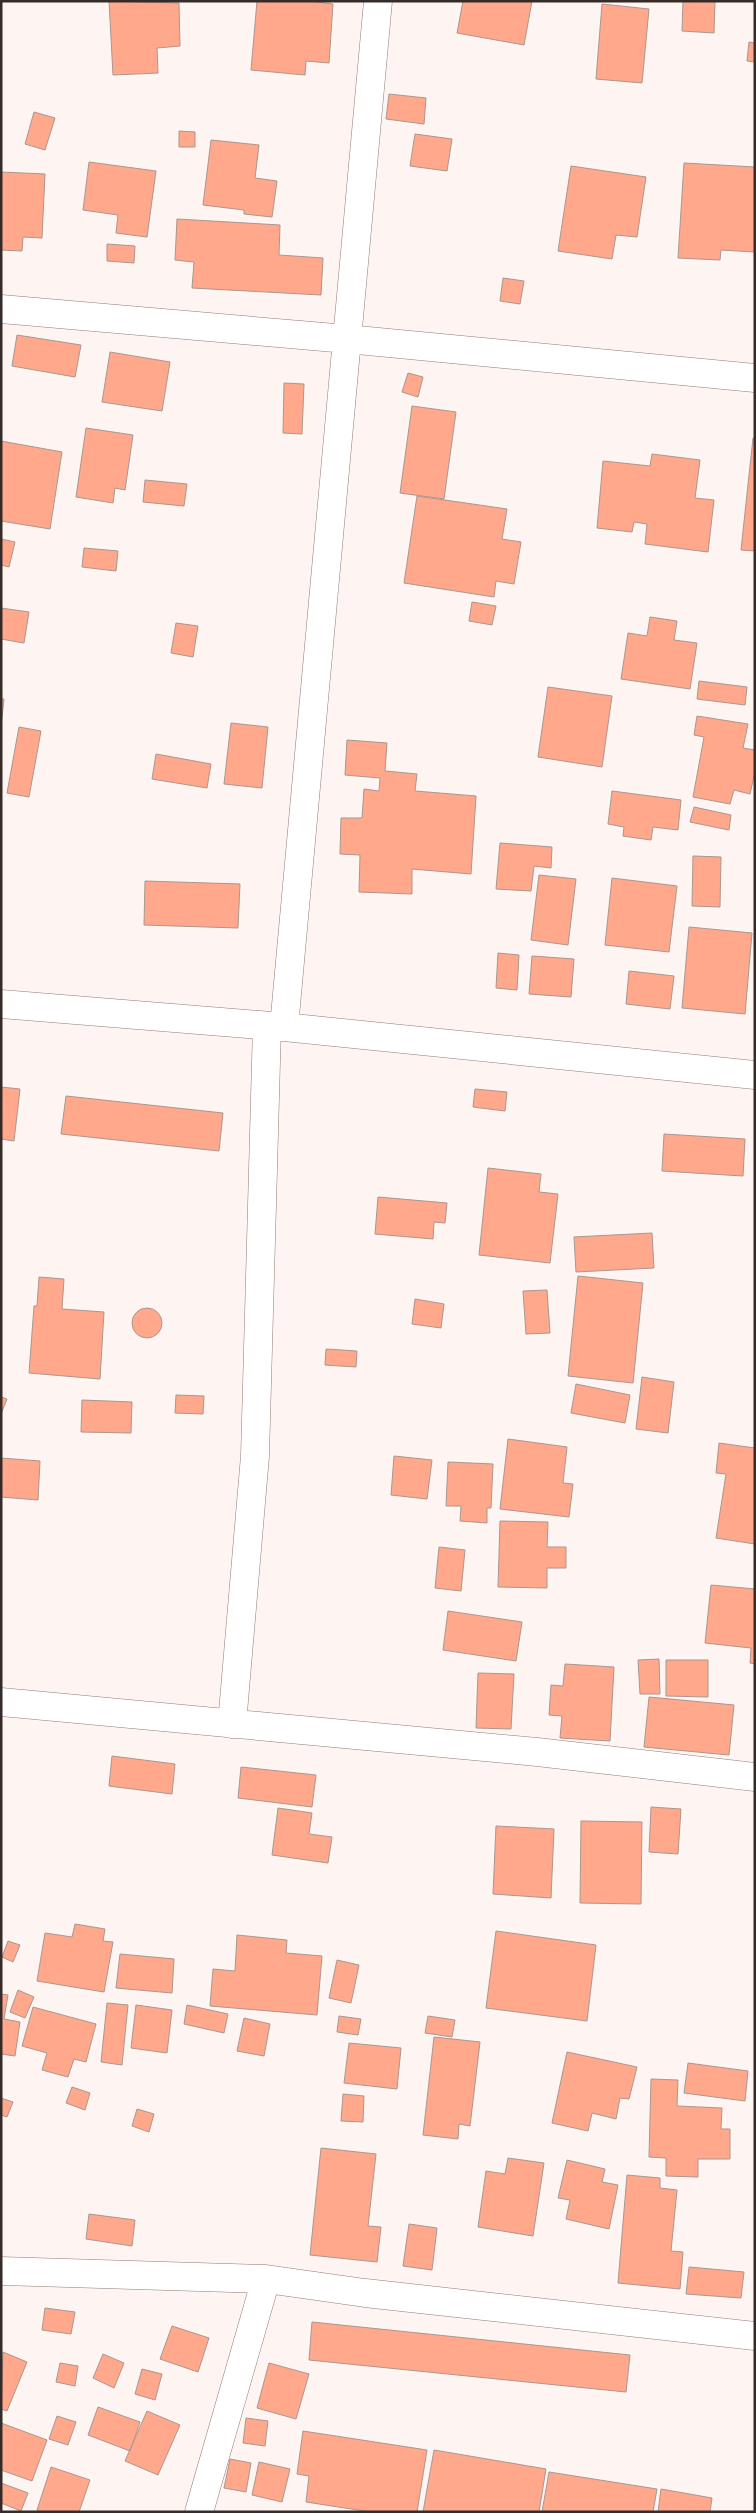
<svg xmlns="http://www.w3.org/2000/svg" width="756" height="2513" viewBox="0 0 756 2513" font-family="'Titillium Web',sans-serif">
	<style>
		.building { fill: #ffa88b; stroke: #ac968f }
		.lines { fill: none; stroke-linecap: round; stroke-linejoin: round }
		.street-casing { stroke: #927c75; stroke-width: 29 }
		.street { stroke: #fff; stroke-width: 28 }
	</style>
	<rect width="100%" height="100%" fill="#fef4f1"/>
	<!-- building -->
	<path class="building" d="M109 1 179 3 180 46 157 48 158 73 113 75Z
		M257 1H311L333 4 329 63 306 61 305 75 251 70Z
		M463 1H532L524 45 457 33Z
		M683 1H715L714 33 682 31Z
		M602 4 649 9 642 83 596 79Z
		M749 42 755 43V62L747 61Z
		M389 94 426 98 424 124 386 119Z
		M34 112 55 118 45 150 25 144Z
		M179 131 195 132V147H179Z
		M415 134 452 139 447 171 410 166Z
		M211 140 259 145 255 178 277 181 272 217 244 214V210L203 205Z
		M89 162 156 171 147 237 116 233 118 215 83 210Z
		M684 163 755 167V252L721 250 720 260 678 258Z
		M571 166 646 177 637 237 616 235 612 259 558 251Z
		M1 172 45 174 42 238 23 237 22 251 1 250Z
		M177 219 280 225 279 255 323 258 321 295 192 288 194 262 175 260Z
		M107 244 135 246 134 263 107 261Z
		M503 278 524 281 520 304 500 301Z
		M17 335 81 345 75 377 12 366Z
		M110 352 170 362 162 411 102 402Z
		M408 373 423 377 418 397 402 392Z
		M284 383 304 384 302 434 283 433Z
		M412 406 456 412 444 499 400 493Z
		M86 428 133 435 125 490 115 488 113 503 76 497Z
		M753 438H755V551L741 550Z
		M1 441 62 452 50 529 1 521Z
		M652 454 700 460 695 498 714 500 708 552 645 544 647 524 634 522 632 532 597 528 603 461 650 466Z
		M145 480 187 484 184 506 143 502Z
		M417 496 507 509 502 539 521 542 514 584 496 581 494 597 404 583Z
		M1 539 15 542 9 567 1 565Z
		M84 548 118 551 116 571 82 567Z
		M472 602 496 606 492 625 469 621Z
		M1 608 29 612 24 643 1 639Z
		M650 617 677 621 674 640 697 643 690 689 621 679 628 633 647 636Z
		M176 623 198 626 193 657 171 653Z
		M699 681 747 687 745 705 697 699Z
		M548 687 612 696 602 767 538 757Z
		M1 699H4L1 726Z
		M697 716 748 724 743 748 755 750V772L750 794 734 790 730 804 693 797 704 737 694 735Z
		M231 723 268 727 262 788 224 784Z
		M19 727 41 731 29 797 7 793Z
		M347 740 387 743 385 771 417 774 415 791 476 796 471 874 412 869V894L359 892 360 855 340 854 341 818H362L364 789 379 791 380 778 345 775Z
		M156 754 211 764 207 788 152 779Z
		M612 791 681 800 678 830 653 827 651 840 623 836 624 827 608 824Z
		M694 807 731 815 729 830 690 822Z
		M500 843 552 847 551 868 534 866 531 891 496 889Z
		M693 856 721 857 720 907 692 906Z
		M539 875 576 879 568 945 531 940Z
		M612 878 677 886 669 952 605 945Z
		M145 881 240 884 238 928 144 925Z
		M689 927 752 933 745 1014 682 1008Z
		M498 953 519 955 517 990 496 988Z
		M532 956 574 959 571 997 529 994Z
		M629 971 674 976 670 1009 626 1004Z
		M1 1087 20 1089 14 1141 1 1139Z
		M475 1089 507 1092 505 1111 473 1107Z
		M66 1096 223 1113 219 1151 61 1134Z
		M664 1134 745 1139 743 1176 662 1171Z
		M488 1168 541 1174 539 1192 558 1194 550 1263 479 1255Z
		M378 1197 447 1203 445 1223 434 1222 433 1239 375 1234Z
		M652 1233 654 1268 576 1272 574 1237Z
		M578 1276 643 1283 633 1383 568 1376Z
		M39 1277 64 1279 62 1309 104 1312 100 1379 29 1373 34 1306H37Z
		M547 1290 550 1333 526 1334 523 1291Z
		M415 1299 444 1304 441 1328 412 1324Z
		M132 1323a15 15 0 1 1 30 0a15 15 0 1 1-30 0Z
		M326 1349 357 1351 356 1367 325 1365Z
		M642 1377 674 1382 668 1433 636 1429Z
		M576 1384 630 1395 625 1423 571 1413Z
		M176 1395 204 1396 203 1414 175 1413Z
		M1 1397 7 1399 1 1414Z
		M82 1400 132 1402 131 1433 81 1432Z
		M508 1439 567 1447 563 1483 573 1484 569 1517 500 1509Z
		M719 1443 755 1448V1544L716 1538 726 1474 716 1473Z
		M394 1456 432 1460 427 1499 391 1495Z
		M1 1458 40 1461 38 1500 1 1497Z
		M448 1462 493 1464 491 1508H487V1523L460 1521 461 1506H446Z
		M500 1521 548 1522 547 1547H566V1568H547V1588L498 1587Z
		M439 1547 465 1550 461 1591 435 1588Z
		M711 1585 755 1589V1664L750 1663 751 1648 705 1643Z
		M448 1611 522 1622 516 1661 443 1650Z
		M659 1659 660 1694H640L638 1660Z
		M666 1660H708V1697L666 1696Z
		M565 1664 614 1667 610 1741 560 1738 562 1716 549 1715 551 1685 563 1686Z
		M478 1673 514 1674 511 1729 476 1728Z
		M649 1697 734 1705 729 1755 644 1747Z
		M112 1756 175 1764 172 1794 109 1786Z
		M241 1767 316 1775 312 1807 238 1798Z
		M651 1807 681 1809 678 1854 649 1852Z
		M278 1808 312 1813 309 1834 332 1837 328 1863 272 1855Z
		M581 1821 642 1822 641 1904 580 1903Z
		M496 1826 554 1829 551 1898 493 1894Z
		M75 1924 105 1929 103 1941 113 1942 104 1992 37 1981 45 1933 72 1937Z
		M496 1931 596 1945 587 2021 486 2008Z
		M237 1935 287 1940 286 1953 322 1956 317 2015 210 2006 213 1969 235 1971Z
		M8 1941 20 1945 13 1962 2 1957Z
		M120 1954 174 1959 172 1993 116 1988Z
		M337 1960 359 1965 351 2003 329 1998Z
		M18 1990 34 1997 25 2018 10 2012Z
		M1 1994 8 1995 4 2019 20 2022 15 2056 1 2054Z
		M107 2003 128 2005 122 2065 101 2062Z
		M136 2005 172 2010 167 2053 131 2048Z
		M187 2005 228 2014 224 2033 184 2024Z
		M33 2007 96 2024 86 2062 74 2059 68 2077 42 2070 47 2053 22 2046Z
		M339 2016 361 2019 358 2035 337 2032Z
		M428 2016 455 2020 452 2037 425 2033Z
		M244 2018 270 2024 264 2056 237 2051Z
		M434 2037 480 2042 470 2126 459 2124 458 2139 423 2135Z
		M349 2043 401 2048 397 2089 344 2083Z
		M567 2052 637 2067 629 2099 620 2098 616 2119 592 2113 588 2131 552 2123Z
		M688 2063 748 2071 745 2101 684 2093Z
		M651 2079 678 2080 677 2106 722 2108 721 2129H730V2159H698V2177L666 2176V2158L649 2157Z
		M72 2087 90 2093 85 2110 66 2103Z
		M343 2094 364 2096 363 2122 341 2121Z
		M1 2098 13 2102 7 2117 1 2115Z
		M137 2109 154 2114 149 2132 132 2126Z
		M321 2148 376 2154 368 2226 381 2227 377 2262 310 2255Z
		M508 2158 544 2163 533 2236 478 2227 486 2171 505 2174Z
		M567 2160 605 2169 602 2182 618 2185 609 2229 566 2219 570 2200 558 2198Z
		M627 2175 660 2178V2188L677 2190 671 2251 683 2252 680 2289 618 2283Z
		M89 2214 135 2220 132 2246 86 2239Z
		M409 2224 437 2228 432 2270 403 2266Z
		M689 2267 744 2272 741 2298 686 2294Z
		M45 2308 75 2312 71 2334 42 2330Z
		M312 2322 630 2355 626 2392 309 2360Z
		M172 2326 209 2338 198 2372 160 2359Z
		M3 2352 27 2362 7 2411 1 2409Z
		M103 2354 124 2363 114 2388 93 2378Z
		M60 2363 78 2366 75 2386 56 2382Z
		M269 2363 309 2374 296 2419 257 2408Z
		M142 2369 162 2374 155 2400 135 2394Z
		M98 2407 140 2422 130 2451 88 2435Z
		M147 2411 180 2425 158 2475 125 2461Z
		M57 2416 76 2422 68 2445 49 2439Z
		M246 2418 268 2421 265 2446 243 2443Z
		M1 2423 47 2440 32 2481 1 2470Z
		M303 2431 427 2450 417 2512H371L306 2502 309 2476 297 2474Z
		M434 2450 546 2469 539 2512H423Z
		M230 2459 251 2463 246 2492 224 2488Z
		M259 2462 290 2469 282 2502 252 2495Z
		M51 2467 90 2480 79 2512H43L37 2510Z
		M549 2472 657 2489 653 2512H542Z
		M1 2483 28 2493 21 2511 1 2503Z
		M661 2489 712 2498 710 2512H658Z"/>
	<g class="lines">
		<defs>
			<path id="street" d="M1 309 347 339 755 378
				M1 1004 284 1027 755 1075
				M284 1027 378 1
				M1 1702 537 1752 755 1777
				M232 1724 255 1456 267 1026
				M1 2271 266 2279 365 2293 755 2336
				M199 2512 266 2279"/>
		</defs>
		<!-- street casing -->
		<use href="#street" class="street-casing"/>
		<!-- street -->
		<use href="#street" class="street"/>
	</g>
	<!-- border -->
	<rect width="756" height="2513" fill="none" stroke="#352c29" stroke-width="5"/>
</svg>
